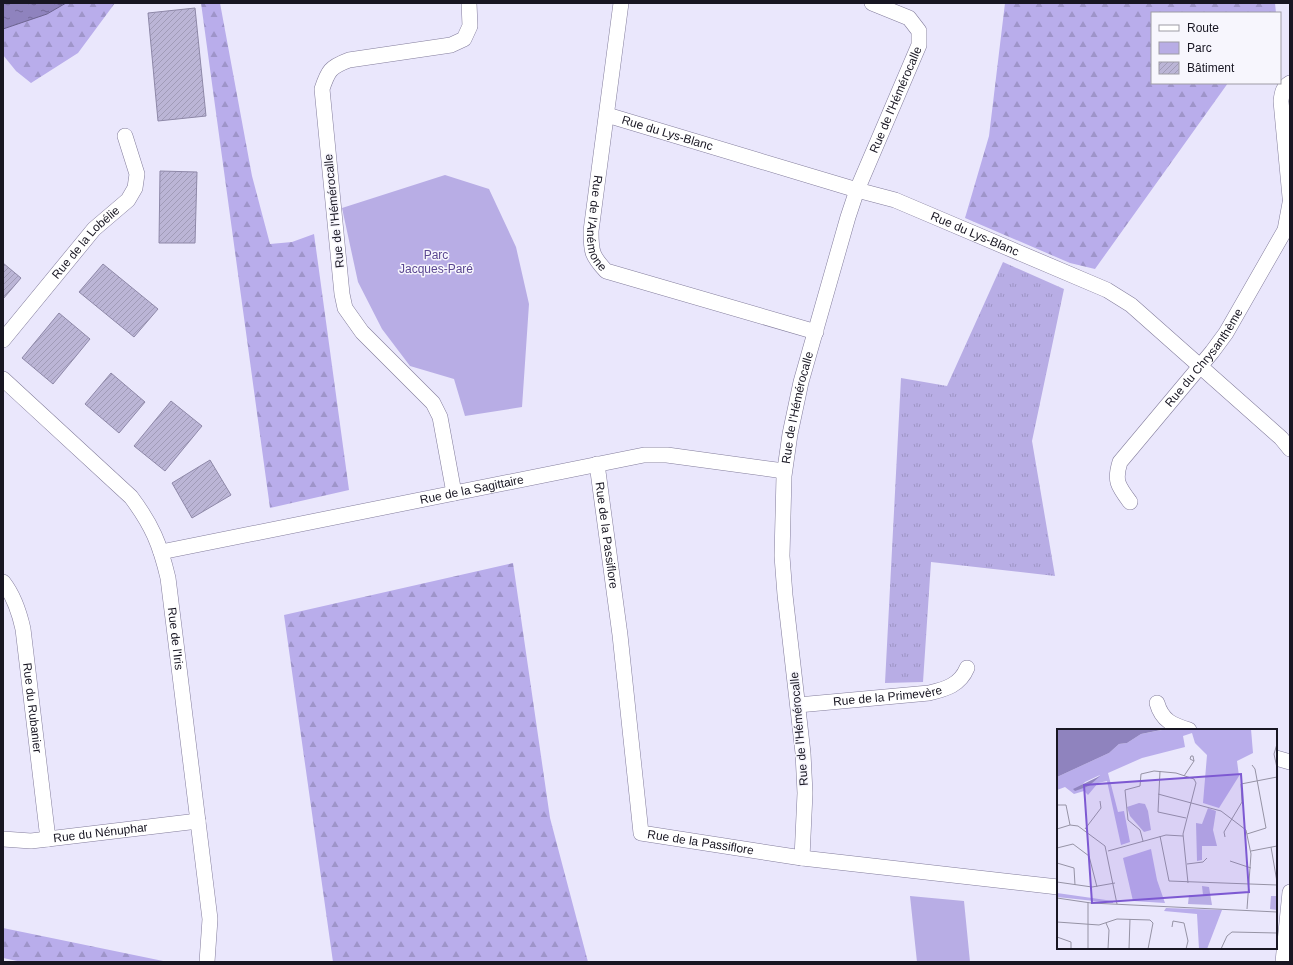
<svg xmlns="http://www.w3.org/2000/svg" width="1293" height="965" viewBox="0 0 1293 965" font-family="Helvetica,sans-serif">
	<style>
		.grass { fill: url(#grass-tufts) }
		.forest { fill: url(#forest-firs) }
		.green { fill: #b8ade5 }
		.water { fill: url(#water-ripples); stroke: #6b628f }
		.building { fill: url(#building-hatch); stroke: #8e88a8 }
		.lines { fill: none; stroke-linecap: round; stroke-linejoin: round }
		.minor-casing { stroke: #837d9c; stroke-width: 16 }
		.minor { stroke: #fff; stroke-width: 15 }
		.labels { text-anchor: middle; stroke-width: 3; stroke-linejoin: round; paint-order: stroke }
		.street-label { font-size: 12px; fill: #181622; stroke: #f7f6fd }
		.park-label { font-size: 12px; fill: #5b4791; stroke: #f7f6fd }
		.inset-road { fill: none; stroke: #9693a5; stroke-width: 1 }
		.view { fill: #7d59d2; fill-opacity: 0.15; stroke: #7d59d2; stroke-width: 2 }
		.inset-edge { fill: none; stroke: #181622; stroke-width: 2 }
	</style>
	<defs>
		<pattern id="grass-tufts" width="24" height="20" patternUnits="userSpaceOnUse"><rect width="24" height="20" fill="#b8ade5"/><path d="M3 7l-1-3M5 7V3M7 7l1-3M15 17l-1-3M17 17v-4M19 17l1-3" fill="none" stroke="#9d94c4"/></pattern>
		<pattern id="forest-firs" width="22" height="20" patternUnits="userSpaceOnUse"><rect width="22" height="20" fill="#b9adeb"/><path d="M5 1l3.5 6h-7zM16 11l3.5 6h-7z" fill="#9e94c9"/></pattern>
		<pattern id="water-ripples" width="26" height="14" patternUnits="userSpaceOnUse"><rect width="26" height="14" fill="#8f83be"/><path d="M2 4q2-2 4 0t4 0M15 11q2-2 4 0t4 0" fill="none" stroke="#746a9a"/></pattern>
		<pattern id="building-hatch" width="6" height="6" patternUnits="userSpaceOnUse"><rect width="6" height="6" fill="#bbb5d6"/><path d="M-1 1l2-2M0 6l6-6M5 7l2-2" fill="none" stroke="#a09bb7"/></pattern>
	</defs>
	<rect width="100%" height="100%" fill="#eae7fc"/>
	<!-- grass -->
	<path class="grass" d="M1003 262 1064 289 1032 441 1055 576 931 562 923 682 885 683 901 378 947 386Z"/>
	<!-- forest -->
	<path class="forest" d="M66 3H115L78 53 31 83 16 71 3 55V29L47 14Z
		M201 3H220L252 176 270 244 292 242 314 234 349 490 270 508Z
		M1005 3H1275L1276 13H1152V83H1228L1095 269 1070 263 965 218 989 136Z
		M513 563 550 818 588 962H333L284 615Z
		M3 928 168 962H22L3 958Z"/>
	<!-- green -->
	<path class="green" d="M445 175 489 189 516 247 529 304 522 407 465 416 454 379 410 366 382 329 358 282 342 208Z
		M910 896 964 901 970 962H917Z"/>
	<!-- water -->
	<path class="water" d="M3 3H66L47 14 3 29Z"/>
	<!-- building -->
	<path class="building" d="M195 8 206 116 158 121 148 13Z
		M160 171 197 172 195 243H159Z
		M3 263 21 278 3 299Z
		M103 264 158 309 134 337 79 292Z
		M59 313 90 339 53 384 22 358Z
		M111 373 145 402 119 433 85 404Z
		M171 401 202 426 165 471 134 446Z
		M210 460 231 495 192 518 172 483Z"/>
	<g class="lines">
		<defs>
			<g id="minor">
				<path id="s1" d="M621 3 591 231C591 252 592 256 606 271L816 332"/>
				<path d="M1290 83C1283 87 1282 93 1281 101L1290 197"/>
				<path id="s2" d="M607 115 857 190 895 200 1107 290 1131 305 1281 438 1290 449"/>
				<path id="s3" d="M3 340 94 229 128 200 135 188 137 174 125 136"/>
				<path id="s4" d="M3 379 131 497C152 525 160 544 168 578L210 919 207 962"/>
				<path id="s5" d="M597 464 620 635 641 833 802 858 1058 887"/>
				<path d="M454 493 440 417 433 403 362 332 345 308 342 294 322 89C328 71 330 67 349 60L451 45 464 39 470 26 469 3"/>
				<path id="s6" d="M1130 502C1118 486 1114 481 1120 462L1212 352 1226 333 1285 230 1290 203"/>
				<path id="s7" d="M161 552 644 455H667L784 471"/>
				<path id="s8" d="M3 582C14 596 19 611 23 629L48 839"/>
				<path d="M1157 703C1162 721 1173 725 1189 730"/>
				<path id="s9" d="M798 705 929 693C946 689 960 685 967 668"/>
				<path d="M1276 758 1290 762"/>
				<path id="s10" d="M3 839 31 841 198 821"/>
				<path id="s11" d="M802 858 805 793 803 753 785 595 782 556 784 476 790 434 801 382 848 217 857 190 919 45V31L909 18 872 3"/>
				<path d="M1283 962 1290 892"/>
			</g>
		</defs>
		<!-- minor casing -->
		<use href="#minor" class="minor-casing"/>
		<!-- minor -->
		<use href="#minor" class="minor"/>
	</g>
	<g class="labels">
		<!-- street labels -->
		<g class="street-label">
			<text dy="4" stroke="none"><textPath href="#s11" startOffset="777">Rue de l'Hémérocalle</textPath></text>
			<text dy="4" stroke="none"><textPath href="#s2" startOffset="63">Rue du Lys-Blanc</textPath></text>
			<text transform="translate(334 211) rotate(-96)" y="4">Rue de l'Hémérocalle</text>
			<text dy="4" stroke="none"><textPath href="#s1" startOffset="223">Rue de l'Anémone</textPath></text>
			<text dy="4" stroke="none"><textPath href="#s2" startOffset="387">Rue du Lys-Blanc</textPath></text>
			<text dy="4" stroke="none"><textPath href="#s3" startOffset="128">Rue de la Lobélie</textPath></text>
			<text dy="4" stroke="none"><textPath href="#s6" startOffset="178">Rue du Chrysanthème</textPath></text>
			<text dy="4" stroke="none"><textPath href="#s11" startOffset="453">Rue de l'Hémérocalle</textPath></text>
			<text dy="4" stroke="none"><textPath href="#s7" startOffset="317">Rue de la Sagittaire</textPath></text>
			<text dy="4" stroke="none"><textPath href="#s5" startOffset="72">Rue de la Passiflore</textPath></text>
			<text dy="4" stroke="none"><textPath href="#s4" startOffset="325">Rue de l'Iris</textPath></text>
			<text dy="4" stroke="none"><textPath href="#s9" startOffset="90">Rue de la Primevère</textPath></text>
			<text dy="4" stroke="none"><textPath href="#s8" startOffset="131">Rue du Rubanier</textPath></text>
			<text transform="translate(799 729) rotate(-95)" y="4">Rue de l'Hémérocalle</text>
			<text dy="4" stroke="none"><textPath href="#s10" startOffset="98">Rue du Nénuphar</textPath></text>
			<text dy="4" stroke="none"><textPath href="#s5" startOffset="432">Rue de la Passiflore</textPath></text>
		</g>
		<!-- park labels -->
		<g class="park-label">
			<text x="436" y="259">Parc<tspan x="436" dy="14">Jacques-Paré</tspan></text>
		</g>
	</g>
	<!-- overview -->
	<g transform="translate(1057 729)">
		<rect width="220" height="220" fill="#eae7fc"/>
		<path d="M151 79 159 82 156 101 160 117H145V131L140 132 139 94 145 95Z" fill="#b8ade5"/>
		<path d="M110 0H194L196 24 180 32 182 47 162 79 146 74 150 26 138 14 135 4 126 7 128 18 85 29 51 44 61 83 67 82 73 113 64 116 50 52 41 54 31 66 27 62 17 65 8 58 0 61V48L52 24 62 15 70 14 84 5ZM43 46 32 57 21 60 28 53ZM94 120 100 151 108 174 76 172 66 129ZM0 164 56 172V174L0 168ZM109 179 165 181 150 220H142L140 185 107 182Z" fill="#b9adeb" fill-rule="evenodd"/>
		<path d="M82 74 88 75 91 82 94 101 87 103 73 87 70 78ZM145 157 152 158 155 176 131 175 132 166H146ZM214 167H220V181L213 180Z" fill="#b8ade5"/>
		<path d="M0 0H109L84 5 70 14 62 15 52 24 0 48ZM43 47 32 57 18 62 16 60Z" fill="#8f83be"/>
		<path class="inset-road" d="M220 15 217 25 220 39M103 42 101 83 129 89M127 47 137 32 136 27H134L133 30 137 32M101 65 164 82 189 101 194 125 190 180M0 76H9L13 96M0 100 13 96 21 97 48 117 60 175M28 100 44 79 43 72M190 105 209 99 198 40 195 36M103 107 112 152 220 156M168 108 167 103 185 73 184 55 220 48M86 112 83 101 71 91 68 61 83 57 84 45 97 42 119 44 137 50 139 54 126 105 131 154M214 118 220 153M0 119 16 115 32 127 40 158M51 122 109 106 126 107M194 122 220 117M173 132 194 139M0 134 17 139 18 156M130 135 146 133 150 129M0 153 35 158 58 154M0 169 34 174 220 183M31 173V220M0 193 42 196 60 190 93 191 96 194 91 220M49 194 52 201 51 220M115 198 116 192 127 194 131 212 129 220M0 208 14 213V220M72 220 73 190M164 220 170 207 175 203 220 204"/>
		<path class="view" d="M184 45 192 163 35 174 27 56Z"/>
		<rect width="220" height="220" class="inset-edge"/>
	</g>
	<!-- border -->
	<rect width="1293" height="965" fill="none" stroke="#181622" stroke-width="8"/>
	<!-- legend -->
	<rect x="1151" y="12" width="130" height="72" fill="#f7f6fd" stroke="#9e9ca5"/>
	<rect x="1159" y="25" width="20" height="6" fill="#ffffff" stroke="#9e9ca5"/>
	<text x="1187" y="32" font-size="12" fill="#181622">Route</text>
	<rect x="1159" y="42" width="20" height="12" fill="#b8ade5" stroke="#9e9ca5"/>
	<text x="1187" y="52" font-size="12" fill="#181622">Parc</text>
	<rect x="1159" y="62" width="20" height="12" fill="url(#building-hatch)" stroke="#9e9ca5"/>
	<text x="1187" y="72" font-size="12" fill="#181622">Bâtiment</text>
</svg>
